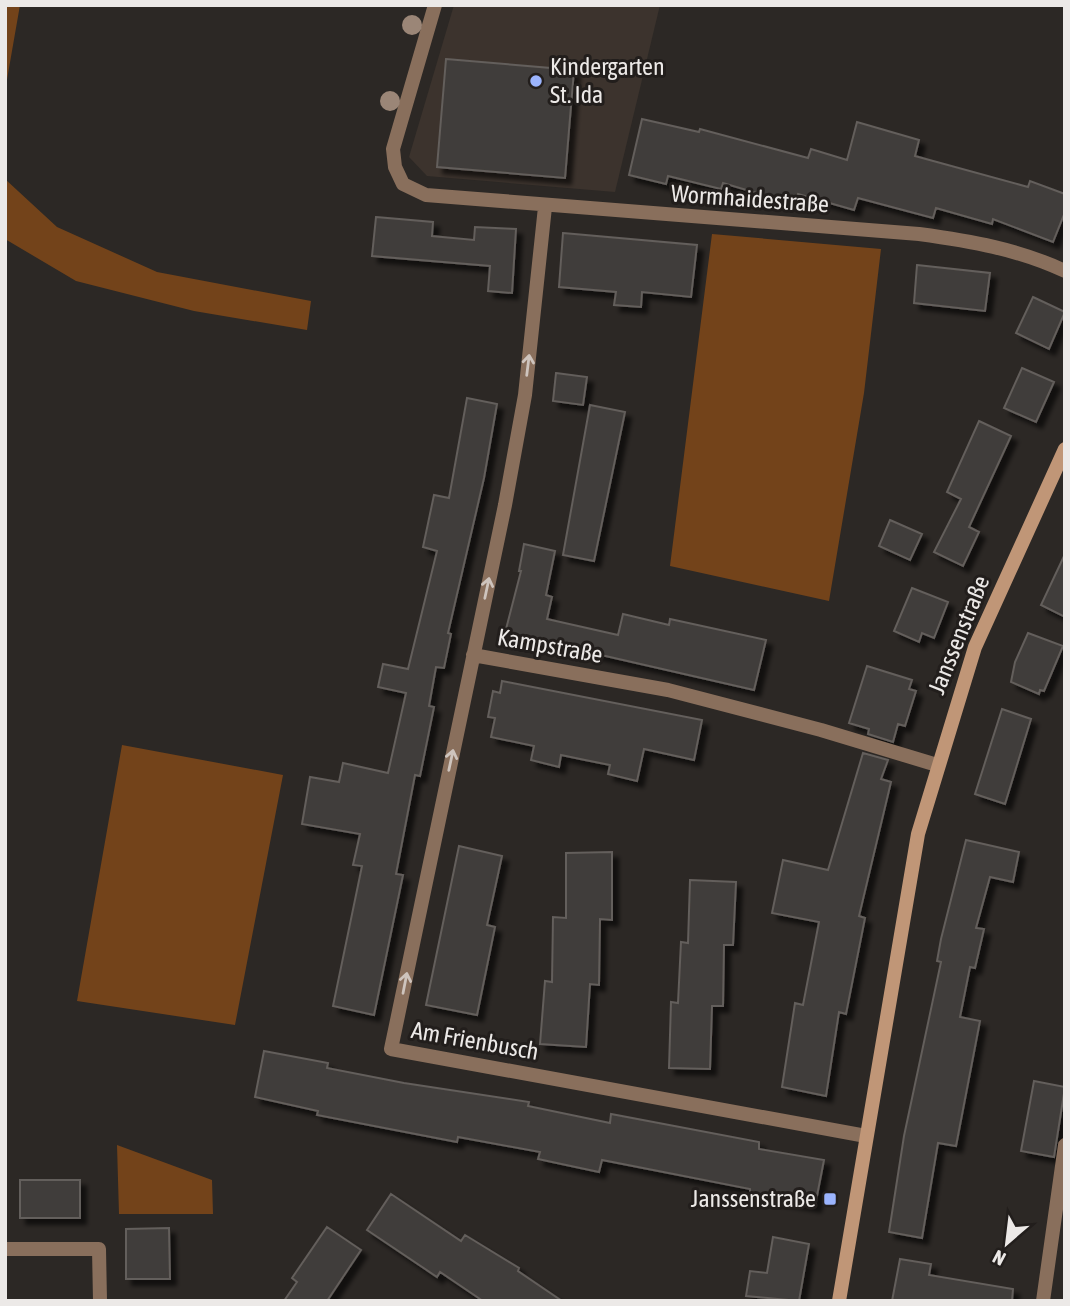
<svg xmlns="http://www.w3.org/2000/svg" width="1070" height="1306" viewBox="0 0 1070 1306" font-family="'Asap Condensed',sans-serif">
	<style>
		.built { fill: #3c332d }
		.green { fill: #73431a }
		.building { fill: #413d3a; stroke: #635e5b; stroke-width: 2; filter: url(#shadow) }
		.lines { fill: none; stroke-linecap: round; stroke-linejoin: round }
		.service { stroke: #896f5c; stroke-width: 14 }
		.minor { stroke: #896f5c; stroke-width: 14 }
		.secondary { stroke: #c09677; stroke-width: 14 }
		.tree { fill: #9b8677 }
		.oneway { stroke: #cec4bd }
		.poi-dot { fill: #9bb4fd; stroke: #221e1c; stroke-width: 2.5 }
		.labels { text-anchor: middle; stroke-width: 6; stroke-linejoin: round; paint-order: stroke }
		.poi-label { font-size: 24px; fill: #ece9e7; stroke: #221e1c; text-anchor: start }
		.street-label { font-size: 24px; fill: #ece9e7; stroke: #221e1c }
	</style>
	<defs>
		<filter id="shadow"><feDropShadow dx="6" dy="6" stdDeviation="2" flood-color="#0009"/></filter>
	</defs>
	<rect width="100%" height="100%" fill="#2c2825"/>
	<!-- built -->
	<path class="built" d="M454 5H660L615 192 427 176 409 157Z"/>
	<!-- green -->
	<path class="green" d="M5 5H20L5 91Z
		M5 179 57 227 157 272 311 301 307 330 194 311 76 281 5 239Z
		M712 234 881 249 864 393 829 601 670 566Z
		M122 745 283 775 235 1025 77 1001Z
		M117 1145 212 1180 213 1214H119Z"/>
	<!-- building -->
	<path class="building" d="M446 59 574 70 565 178 437 167Z
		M642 119 699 132 700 129 808 158 811 149 847 160 857 122 919 140 915 156 1028 187 1030 181 1065 194V212L1053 242 993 219 992 224 936 208 933 218 858 198 854 210 798 194 794 204 723 183 721 189 668 176 666 184 629 175Z
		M376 217 433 222 432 236 474 240 475 227 516 229 512 293 488 291 490 266 372 256Z
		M563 233 697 245 691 297 642 292 641 307 614 305 616 292 559 287Z
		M917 265 990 273 985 311 914 303Z
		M1033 297 1065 312 1049 349 1016 333Z
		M1022 368 1054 382 1036 422 1004 408Z
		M556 373 587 377 583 405 553 401Z
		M467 398 497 404 484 478 448 633 451 634 444 668 436 667 429 706 434 707 420 776 415 775 396 874 403 875 374 1015 333 1006 362 866 353 865 360 834 302 824 310 777 339 782 343 763 388 773 406 693 378 687 383 664 408 669 437 551 423 547 434 495 449 498Z
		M590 405 625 412 594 561 563 555Z
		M979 421 1011 436 969 527 979 532 963 566 934 552 961 499 947 492Z
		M890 520 922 534 910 560 879 546Z
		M524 544 555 551 546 595 552 597 547 619 618 635 623 614 669 625 670 619 766 640 754 690 505 633 521 571H519Z
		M1065 554V617L1041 605Z
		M912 588 948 602 934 638 922 633 919 642 894 631Z
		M1028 633 1063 646 1044 691 1040 690 1039 694 1011 682 1015 662Z
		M867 666 912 680 909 689 916 691 905 726 898 724 893 742 868 734 869 729 849 723Z
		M502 681 702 720 694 760 644 749 637 781 608 774 610 765 585 760 561 755 559 767 531 760 534 746 491 737 495 718 488 717 493 691 500 693Z
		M1002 709 1031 719 1005 804 975 794Z
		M863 753 888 760 881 779 891 782 859 916 865 918 846 1014 839 1012 826 1096 782 1087 795 1003 803 1005 819 922 772 913 783 860 828 870Z
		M966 840 1019 852 1013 882 990 877 976 928 984 929 975 968 970 967 960 1017 980 1021 956 1146 938 1143 922 1238 889 1232 904 1136 941 962 937 961 941 939Z
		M459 846 502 856 487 925 495 927 477 1015 426 1005Z
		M612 852V920L600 919 599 985 590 984 586 1047 540 1044 545 981 552 982 553 917 566 918V853Z
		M690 880 736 882 733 945H724L723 1006H712L710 1069 669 1068 671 1002 678 1003 681 942 688 943Z
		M264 1051 328 1063 327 1068 404 1083 529 1102 528 1106 610 1123 611 1114 759 1142V1149L824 1160 815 1206 750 1195V1189L602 1160 599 1172 538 1159 540 1152 458 1137 457 1142 317 1115 318 1111 255 1097Z
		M1034 1081 1065 1087 1054 1157 1021 1151Z
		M20 1180H80V1218H20Z
		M391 1194 461 1241 465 1235 519 1268 518 1271 562 1301H483L440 1272 437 1277 367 1230Z
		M327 1227 361 1250 327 1301H284L297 1282 292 1278Z
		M169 1228 170 1279H126V1229Z
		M773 1237 809 1244 799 1301 746 1296 750 1271 767 1273Z
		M900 1259 931 1264 929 1275 1013 1289 1012 1301H892Z"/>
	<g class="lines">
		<!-- service -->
		<path class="service" d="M1043 1301 1065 1145"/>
		<!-- minor -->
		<path class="minor" d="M435 5 393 149 395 167 403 184 426 195 919 234C970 241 1018 249 1065 271
			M545 207 525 395 505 505 391 1049 866 1136
			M473 655 668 690 821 730 937 765
			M5 1249H99L100 1301"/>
		<!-- secondary -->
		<path class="secondary" d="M839 1301 918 834 975 647 1065 449"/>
	</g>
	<!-- trees -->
	<g class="tree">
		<circle cx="412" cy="25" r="10"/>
		<circle cx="390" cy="101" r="10"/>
	</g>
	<!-- one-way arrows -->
	<defs><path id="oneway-shaft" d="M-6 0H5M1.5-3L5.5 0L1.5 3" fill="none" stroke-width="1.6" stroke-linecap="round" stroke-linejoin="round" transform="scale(1.75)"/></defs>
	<g class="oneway">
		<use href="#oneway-shaft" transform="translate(528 365) rotate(-83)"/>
		<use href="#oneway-shaft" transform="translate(487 588) rotate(-78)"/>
		<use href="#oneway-shaft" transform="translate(451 760) rotate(-78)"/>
		<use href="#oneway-shaft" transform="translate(405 983) rotate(-79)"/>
	</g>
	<!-- markers -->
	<g class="poi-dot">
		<circle cx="536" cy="81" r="7"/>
		<rect x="823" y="1192" width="14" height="14" rx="3.5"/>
	</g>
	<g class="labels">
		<!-- poi labels -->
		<g class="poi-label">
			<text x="550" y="75">Kindergarten<tspan x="550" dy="28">St. Ida</tspan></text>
			<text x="816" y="1207" text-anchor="end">Janssenstraße</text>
		</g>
		<!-- street labels -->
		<g class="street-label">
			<text transform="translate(750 199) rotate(4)" y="8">Wormhaidestraße</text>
			<text transform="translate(959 635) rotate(-68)" y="8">Janssenstraße</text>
			<text transform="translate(550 646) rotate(10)" y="8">Kampstraße</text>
			<text transform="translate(475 1041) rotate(10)" y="8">Am Frienbusch</text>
		</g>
	</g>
	<!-- border -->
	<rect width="1070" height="1306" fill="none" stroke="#ece9e7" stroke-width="14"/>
	<!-- north arrow -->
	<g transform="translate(1007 1243) rotate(208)" stroke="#221e1c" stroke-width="5" paint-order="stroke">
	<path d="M0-5L12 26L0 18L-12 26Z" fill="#ece9e7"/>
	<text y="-10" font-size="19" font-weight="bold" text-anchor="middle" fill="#ece9e7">N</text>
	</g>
</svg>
